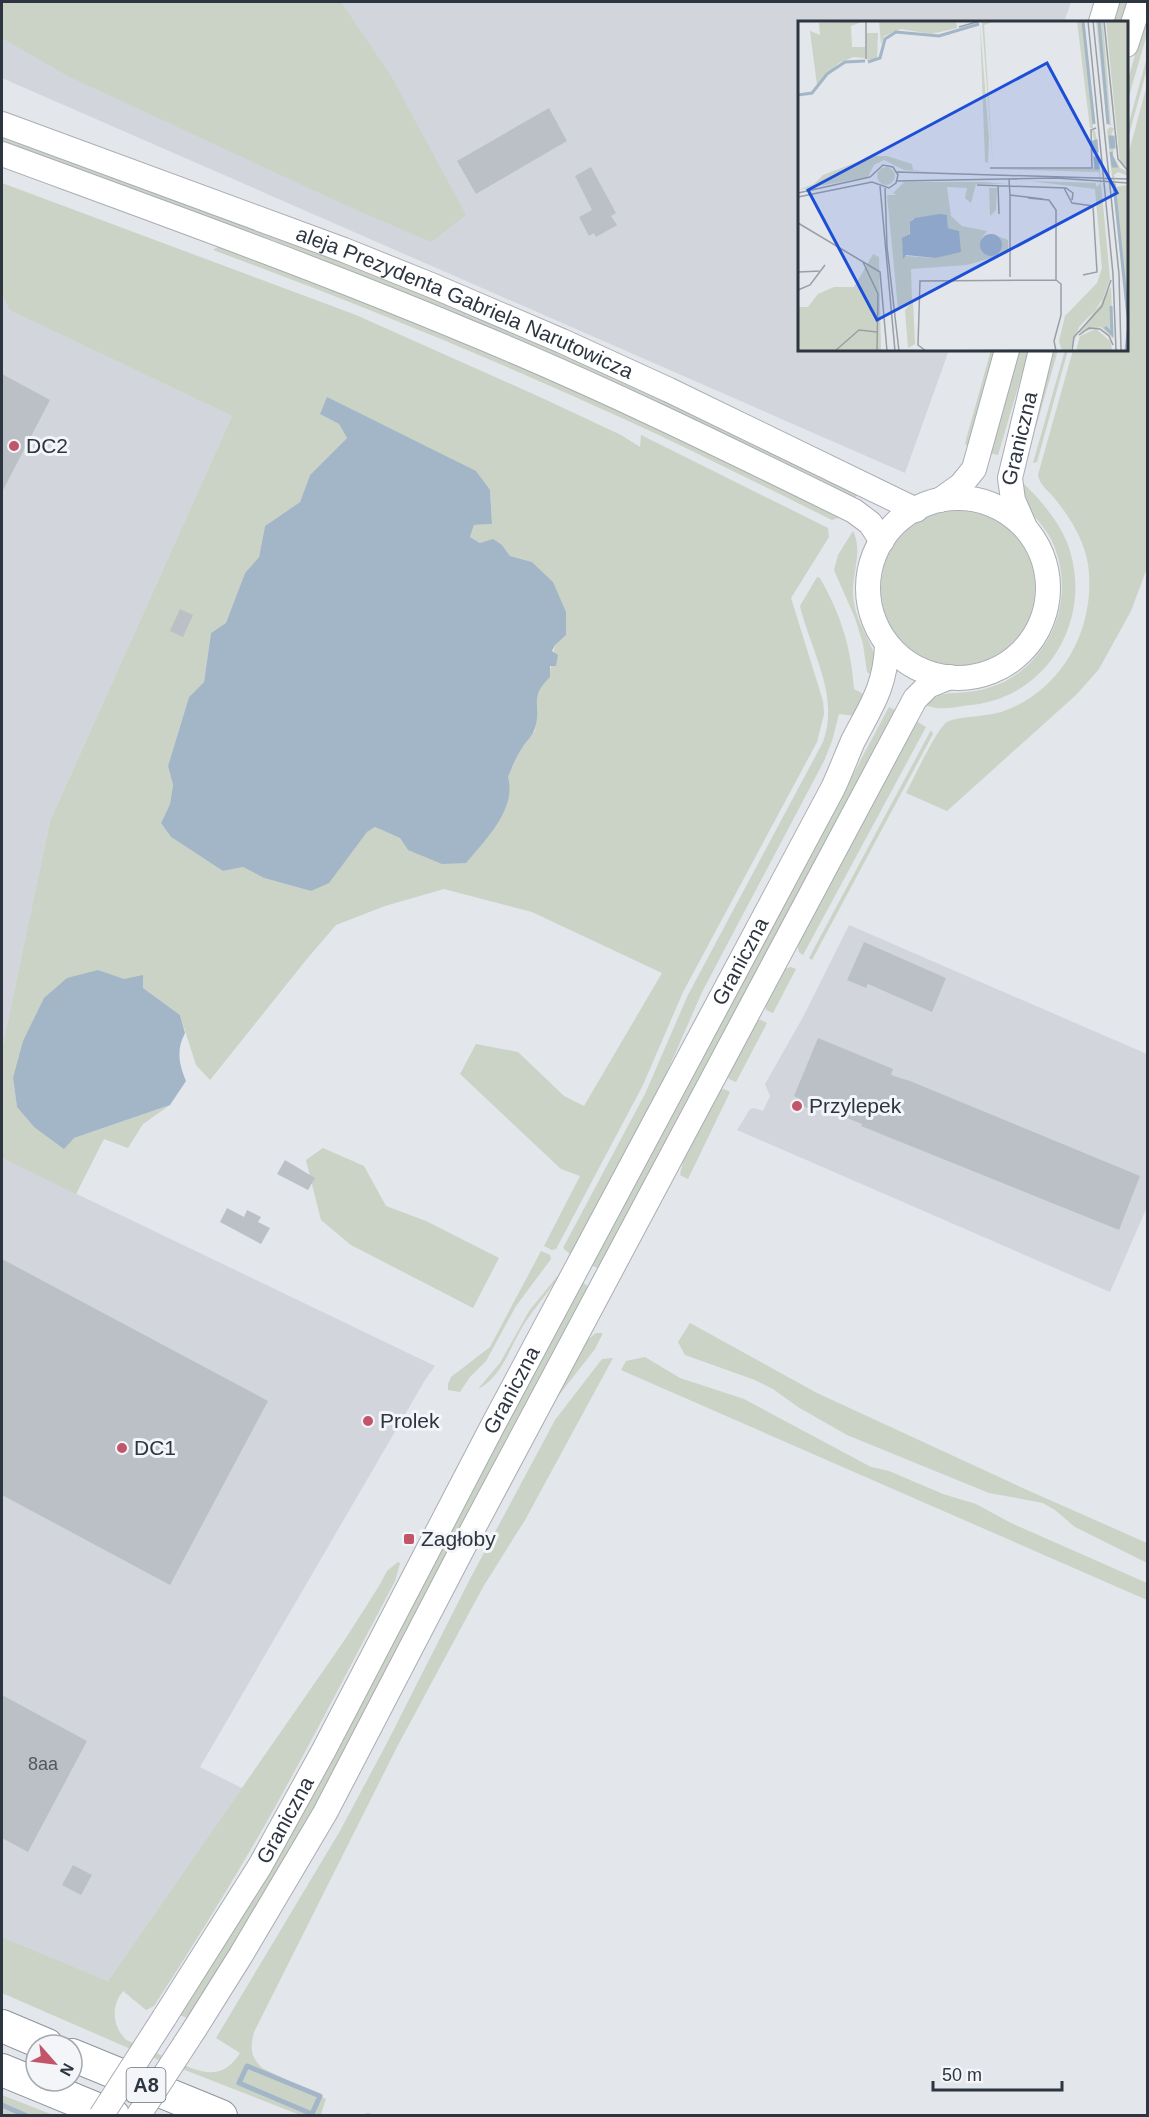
<svg xmlns="http://www.w3.org/2000/svg" width="1149" height="2117" viewBox="0 0 1149 2117" font-family="Helvetica,sans-serif">
	<style>
		.built { fill: #d2d6dc }
		.green { fill: #cad3c5; fill-rule: evenodd }
		.water { fill: #a2b6c7 }
		.lines { fill: none; stroke-linecap: round; stroke-linejoin: round }
		.stream { stroke: #a2b6c7; stroke-width: 5 }
		.building { fill: #bbc0c6 }
		.secondary-casing { stroke: #a9adb4; stroke-width: 26 }
		.highway-casing { stroke: #8c959f; stroke-width: 34 }
		.secondary { stroke: #fff; stroke-width: 24 }
		.highway { stroke: #fff; stroke-width: 32 }
		.secondary-bridge-casing { stroke: #a9adb4; stroke-width: 26; stroke-linecap: butt }
		.secondary-bridge { stroke: #fff; stroke-width: 24 }
		.poi-dot { fill: #c3556b; stroke: #f3f5f8; stroke-width: 2 }
		.labels { text-anchor: middle; stroke-width: 6; stroke-linejoin: round; paint-order: stroke }
		.number-label { font-size: 18px; fill: #505862 }
		.shield { fill: #f3f5f8; stroke: #686f78; stroke-width: 1.5 }
		.shield-label { font-size: 20px; font-weight: bold; fill: #2d3541 }
		.street-label { font-size: 21px; fill: #2d3541; stroke: #f3f5f8 }
		.poi-label { font-size: 21px; fill: #2d3541; stroke: #f3f5f8; text-anchor: start }
		.inset-river { fill: none; stroke: #a2b6c7; stroke-width: 3 }
		.inset-road { fill: none; stroke: #9a9fa6; stroke-width: 1.5 }
		.view { fill: #1d4ed8; fill-opacity: 0.15; stroke: #1d4ed8; stroke-width: 3 }
		.inset-edge { fill: none; stroke: #2d3541; stroke-width: 3 }
	</style>
	<rect width="100%" height="100%" fill="#e3e6ea"/>
	<!-- built -->
	<path class="built" d="M2 2H1071L1064 22H800V350H949L905 473 2 78Z
		M2 293 9 310 232 416 50 821 2 1049Z
		M849 925 1147 1054V1207L1110 1292 737 1130 750 1109 754 1108 763 1111 770 1096 765 1084 803 1017Z
		M2 1158 435 1366 425 1380 200 1767 242 1788 108 1981 2 1937Z"/>
	<!-- green -->
	<path class="green" d="M2 2H341L391 76 466 215 431 242 343 204 68 76 2 38Z
		M1119 2H1128L1122 22H1112Z
		M1147 13V34L1127 103V83Z
		M1147 57V69L1127 142V130Z
		M1147 85V568L1131 611 1099 669 1077 694 947 811 906 793C913 780 937 728 947 722 959 716 986 717 1001 712 1062 692 1097 627 1088 564 1084 540 1071 519 1056 500 1049 491 1040 486 1038 475L1073 350H1126L1127 159Z
		M2 136C149 189 298 242 443 302 584 360 721 428 858 494L854 499 443 309 277 242 2 142Z
		M2 183 356 315 542 398 621 435 640 447 641 435 828 528 829 537 791 598 823 701 824 714 817 742 683 992 643 1085 556 1249 552 1250 544 1246 580 1176 561 1169 460 1074 476 1044 518 1052 564 1096 584 1106 662 973 532 912 444 889 385 906 336 925 306 960 210 1080 196 1065 180 1015 143 988 98 970 13 1078 17 1107 34 1127 74 1138 170 1105 143 1124 128 1148 104 1139 76 1194 2 1158V1049L50 821 232 416 9 310 2 293ZM320 414 490 490 492 524 474 525 470 537 480 543 502 545 510 556 532 562 553 582 557 595 555 645 549 677 540 686 535 701 537 713 535 731 521 748 508 777 408 850 400 838 375 827 367 832 349 855 311 891 264 878 243 867 223 871 171 837 161 823 170 804 173 785 168 766 189 697 204 682 211 633 226 624 245 573 259 557 265 526 300 502 310 475 347 438 339 424Z
		M221 245C314 281 407 318 499 357 615 406 728 462 841 517L832 520C763 486 694 451 624 419 489 357 352 301 213 250Z
		M991 350H997L970 448 965 444 967 436Z
		M1019 350H1029L998 455 990 453Z
		M1052 350H1058L1026 462 1022 461Z
		M1065 350H1068L1037 462 1033 463Z
		M1022 482C1038 497 1057 519 1066 540 1096 613 1051 697 971 705 956 706 940 712 926 705 938 691 952 694 968 692 980 691 993 687 1004 682 1055 655 1076 594 1052 541 1048 533 1042 525 1036 518 1033 514 1026 509 1024 505 1021 499 1022 488 1022 482Z
		M881 588a77 77 0 1 1 154 0a77 77 0 1 1-154 0Z
		M853 531C863 550 852 574 853 595 854 616 865 631 873 651 877 658 875 670 876 678L867 672 863 644 855 618 834 570 838 555Z
		M817 577 820 578C841 615 851 647 854 689L867 696 856 716 839 714 832 741 824 761 702 992 660 1088 571 1255 563 1248 645 1094 688 995 823 742C840 695 811 652 800 606Z
		M889 707 897 711 599 1269 591 1265Z
		M916 721 926 727 803 955 799 952 797 944Z
		M931 730 933 734 812 960 809 958Z
		M791 967 796 969 773 1013 766 1010 765 1004 783 969Z
		M756 1020H761L767 1023 736 1082 729 1079 727 1074Z
		M724 1089 730 1092 688 1179 680 1175 684 1157 718 1091Z
		M323 1148 364 1166 386 1206 426 1221 499 1258 473 1308 351 1245 321 1220 306 1160Z
		M541 1251 550 1255 551 1259 516 1306 486 1361 470 1377 460 1392 448 1390V1384L451 1377 490 1347Z
		M560 1273 561 1275C549 1290 537 1305 526 1321 510 1345 504 1375 478 1389L500 1363 529 1311Z
		M581 1282 590 1287 314 1811 252 1918 188 2018 179 2015Z
		M690 1323 817 1393 1027 1490 1147 1543V1563L1075 1527 1055 1510 1043 1503 989 1493 847 1435 798 1407 773 1389 755 1380 685 1355 678 1342Z
		M596 1333H603L595 1349 548 1409 585 1342Z
		M645 1357 680 1378 744 1399 871 1467 889 1471 943 1494 976 1504 1011 1523 1147 1583V1600L621 1370 626 1361Z
		M613 1358 525 1520 483 1587 397 1747 254 2032C250 2048 250 2056 262 2068L326 2099 321 2114 324 2115H300L126 2047 2 1993V1937L108 1981 346 1638 379 1586 387 1571 398 1562 400 1563 395 1581C355 1657 316 1733 275 1807 237 1875 196 1941 154 2006L146 2010 123 1991C111 2006 112 2026 126 2040 141 2046 155 2053 170 2059 197 2071 221 2084 240 2053L216 2038 340 1831 388 1741 470 1579 555 1420 602 1359Z
		M2 2095 53 2115H2Z"/>
	<!-- water -->
	<path class="water" d="M327 397 476 471 490 490 492 524 474 525 470 537 480 543 493 539 502 545 510 556 532 562 553 582 566 612V635L555 645 552 651 558 655 556 666H550V677C528 698 542 705 535 728 533 736 526 741 522 748 516 757 512 768 508 777 517 809 485 840 466 863L442 864 408 850 400 838 375 827 367 832 329 883 311 891 264 878 243 867 223 871 171 837 161 823 170 804 173 785 168 766 189 697 204 682 211 633 226 623 245 573 259 557 265 526 300 502 310 475 347 438 339 424 320 414Z
		M98 970 124 979 143 975V988L180 1015 185 1033C176 1050 179 1064 186 1081L170 1105 74 1138 64 1149 34 1127 17 1107 13 1078 23 1041 44 998 67 978Z"/>
	<g class="lines">
		<!-- stream -->
		<path class="stream" d="M247 2066 320 2096 312 2114 239 2083Z
			M2 2105 27 2116
			M367 2116H369"/>
	</g>
	<!-- building -->
	<path class="building" d="M549 108 567 141 476 194 457 161Z
		M591 167 616 213 611 216 617 225 596 237 594 233 589 236 579 217 592 210 575 176Z
		M2 374 50 400 2 492Z
		M180 609 193 615 183 637 170 631Z
		M864 942 946 978 932 1012 868 984 866 988 847 980Z
		M818 1038 893 1069 891 1075 910 1081 1140 1176 1119 1230 861 1126 862 1124 814 1105 812 1110 800 1105 802 1100 794 1096Z
		M285 1160 315 1178 308 1190 277 1174Z
		M227 1208 244 1217 247 1210 261 1217 258 1222 270 1228 261 1244 220 1222Z
		M2 1259 268 1401 170 1585 2 1495Z
		M2 1695 87 1741 28 1852 2 1838Z
		M73 1865 92 1875 81 1895 62 1885Z"/>
	<g class="lines">
		<defs>
			<g id="secondary">
				<path d="M1101 22 1107 2"/>
				<path d="M1126 45 1140 2"/>
				<path id="s1" d="M2 124 344 250 431 285 562 341 669 390 916 510"/>
				<path d="M2 154C157 211 313 267 466 331 598 385 726 448 854 511L870 523 882 541"/>
				<circle cx="958" cy="588" r="90"/>
				<path d="M940 500 961 485 974 469 1007 350"/>
				<path id="s2" d="M1024 525 1013 500 1010 478 1041 350"/>
				<path id="s3" d="M164 2018 260 1866 324 1750 492 1427 833 788C840 773 846 757 853 741 871 706 885 688 887 646"/>
				<path d="M194 2030 241 1955 325 1813 467 1540 915 699 928 686 950 677"/>
			</g>
			<path id="highway" d="M2 2026 47 2045
				M72 2055 221 2116
				M2 2070 114 2116"/>
		</defs>
		<!-- secondary casing -->
		<use href="#secondary" class="secondary-casing"/>
		<!-- highway casing -->
		<use href="#highway" class="highway-casing"/>
		<!-- secondary -->
		<use href="#secondary" class="secondary"/>
		<!-- highway -->
		<use href="#highway" class="highway"/>
		<defs>
			<path id="secondary-bridge" d="M101 2116 164 2018
				M138 2116 194 2030"/>
		</defs>
		<!-- secondary-bridge casing -->
		<use href="#secondary-bridge" class="secondary-bridge-casing"/>
		<!-- secondary-bridge -->
		<use href="#secondary-bridge" class="secondary-bridge"/>
	</g>
	<!-- markers -->
	<g class="poi-dot">
		<circle cx="14" cy="446" r="6"/>
		<circle cx="797" cy="1106" r="6"/>
		<circle cx="368" cy="1421" r="6"/>
		<circle cx="122" cy="1448" r="6"/>
		<rect x="403" y="1533" width="12" height="12" rx="3"/>
	</g>
	<g class="labels">
		<!-- number labels -->
		<g class="number-label">
			<text x="43" y="1770">8aa</text>
		</g>
		<!-- shield labels -->
		<rect class="shield" x="126.5" y="2068" width="39" height="34" rx="4.5"/>
		<g class="shield-label">
			<text x="146" y="2092">A8</text>
		</g>
		<!-- street labels -->
		<g class="street-label">
			<text dy="7" stroke="none"><textPath href="#s1" startOffset="496">aleja Prezydenta Gabriela Narutowicza</textPath></text>
			<text dy="7" stroke="none"><textPath href="#s2" startOffset="90">Graniczna</textPath></text>
			<text dy="7" stroke="none"><textPath href="#s3" startOffset="1204">Graniczna</textPath></text>
			<text dy="7" stroke="none"><textPath href="#s3" startOffset="718">Graniczna</textPath></text>
			<text dy="7" stroke="none"><textPath href="#s3" startOffset="232">Graniczna</textPath></text>
		</g>
		<!-- poi labels -->
		<g class="poi-label">
			<text x="26" y="453">DC2</text>
			<text x="809" y="1113">Przylepek</text>
			<text x="380" y="1428">Prolek</text>
			<text x="134" y="1455">DC1</text>
			<text x="421" y="1546">Zagłoby</text>
		</g>
	</g>
	<!-- overview -->
	<g transform="translate(798 21)">
		<rect width="330" height="330" fill="#e3e6ea"/>
		<path d="M66 0 53 5 54 26H67V37L55 36 41 42 19 64 12 10 22 14 21 2ZM81 0H158L159 7 133 13 103 8 86 15 83 23ZM198 0 186 4 195 146 184 1ZM279 0H286L295 107H292ZM298 0H305L313 105 309 103ZM308 0H330V148L322 141ZM182 4 191 117 190 142 187 141ZM68 12H80L79 37 69 39ZM312 106 316 107 313 115 317 116 315 134 322 147 330 151V155L320 151 316 154 318 166 330 164V303L309 109ZM294 109 297 110 299 120 312 258 303 283 281 306 272 330H264L261 320 267 295 299 262 304 247 297 168 232 160 298 162V166L302 163 301 151 196 148H295L299 135ZM75 135H89L114 143 115 149 139 152 106 149 86 139 76 144 70 156 0 169 16 163 25 154ZM79 155a9 9 0 1 1 18 0a9 9 0 1 1-18 0ZM106 161H186L209 163H178L173 182 167 177 169 167 149 166 153 195 164 205 189 210 183 218 203 222 194 213 210 219V232L169 244 113 248 114 279 100 288 89 174H99L95 172ZM149 194 150 207 161 210 160 231 138 237 107 235 114 198ZM191 167H199L198 189 192 195ZM75 233 81 236 83 330H0V286H10L20 273 36 266H56ZM313 266 315 318 303 306 281 312ZM115 280 117 323 110 327 107 289ZM298 308 313 321 314 330H278L282 315Z" fill="#cad3c5" fill-rule="evenodd"/>
		<path d="M141 193 149 194 150 207 161 210 163 231 138 237 108 234 105 238 104 217 112 213V201L117 197ZM182 224a11 11 0 1 1 22 0a11 11 0 1 1-22 0Z" fill="#a2b6c7"/>
		<path class="inset-river" d="M285 0 296 103M301 0 310 103M70 41 82 37 87 18 98 11 141 15 181 3M0 74 14 72 29 53 47 41 67 40M312 116H315L316 126H313ZM298 120 299 130H296L295 121ZM313 131 315 145H318L314 136M297 137H299L300 147H298ZM316 163 330 296M307 306 314 313 313 285M328 330 330 311"/>
		<path class="inset-road" d="M68 0V38M290 0 315 253 318 330M295 0 321 253 323 330M306 0 320 138 330 150M161 6 182 0M192 147H294L293 109 298 107M99 151 330 158M211 158 212 174 245 178M99 160 258 157 330 162M179 164 268 167 275 172 274 179M200 164 201 193M82 165 97 330M87 167 89 226 101 330M266 167 274 182 295 185 299 251 285 254M0 172 72 156 85 144 95 146 100 154 98 162 91 167 74 161 0 176M230 177 251 179 258 189V259L263 263V294L256 320 258 330M0 202 82 251 89 330M65 241 80 273 79 330M0 251 23 250M212 256V174M0 269 12 264 27 244M281 314 291 307 302 308 311 315 315 324M37 330 61 309 79 311M128 330 120 324 122 260 258 259M133 330 258 329M274 330 276 316 304 285 313 259"/>
		<path class="view" d="M249 42 319 172 79 299 10 169Z"/>
		<rect width="330" height="330" class="inset-edge"/>
	</g>
	<!-- border -->
	<rect width="1149" height="2117" fill="none" stroke="#2d3541" stroke-width="6"/>
	<!-- north arrow -->
	<g transform="translate(54 2063) rotate(118)"><circle r="28" fill="#f3f5f8" stroke="#a4a8af" stroke-width="1.5"/>
	<path d="M0-4.5L10 22L0 15L-10 22Z" fill="#c3556b"/>
	<text y="-9" font-size="16" font-weight="bold" text-anchor="middle" fill="#2d3541">N</text>
	</g>
	<!-- scale -->
	<path d="M933 2081v9h129v-9" fill="none" stroke="#2d3541" stroke-width="3"/>
	<text x="942" y="2081" font-size="18" fill="#2d3541" stroke="#f3f5f8" stroke-width="4.5" paint-order="stroke">50 m</text>
</svg>
